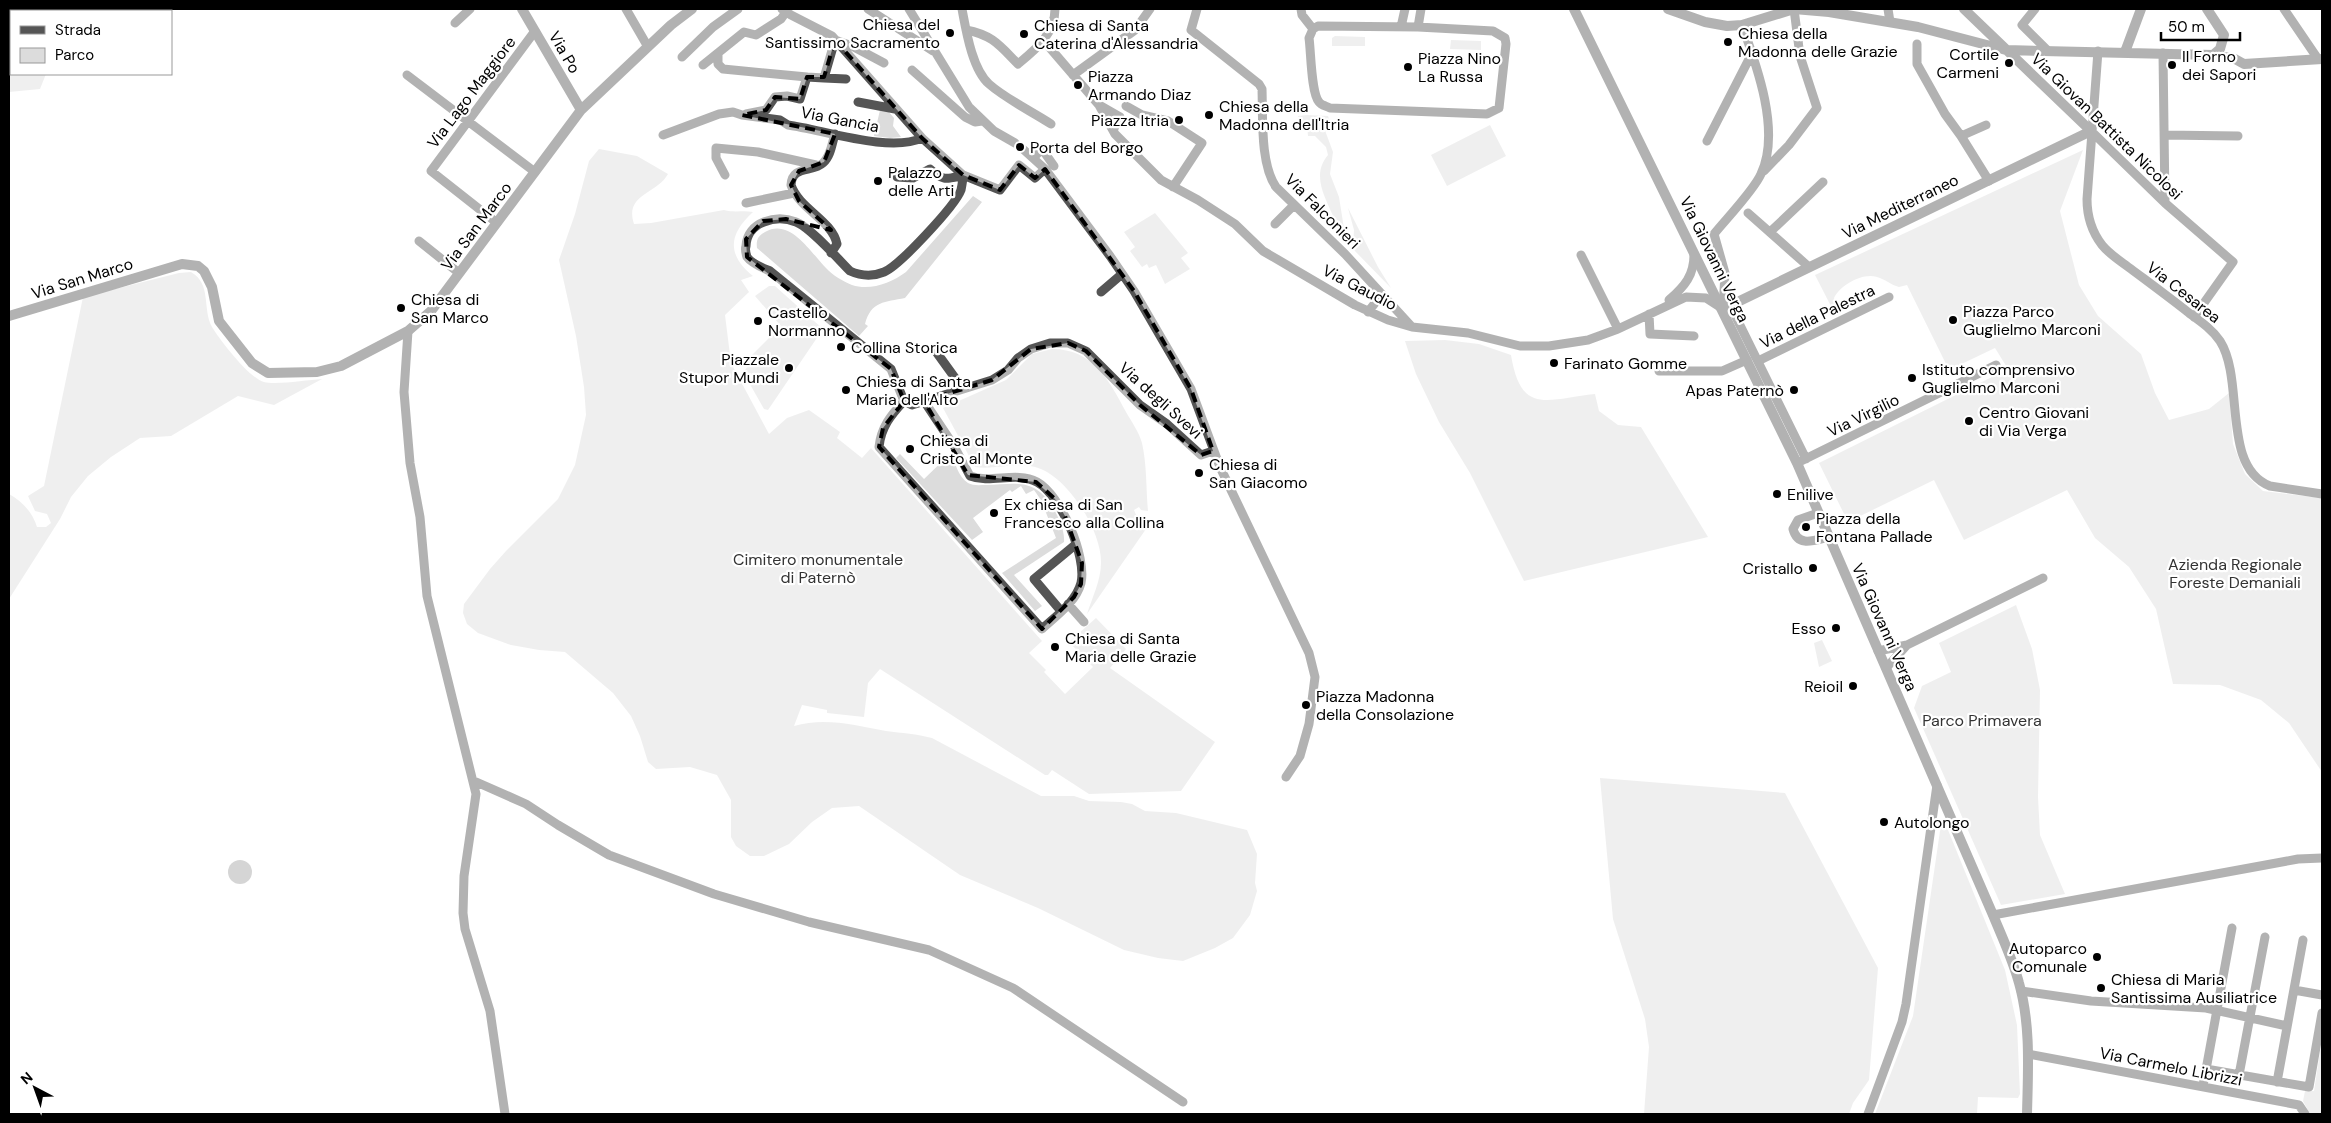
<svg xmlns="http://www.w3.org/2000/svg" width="2331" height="1123" viewBox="0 0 2331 1123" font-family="'DM Sans',sans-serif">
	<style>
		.green { fill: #dcdcdc }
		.water { fill: #a3a3a3 }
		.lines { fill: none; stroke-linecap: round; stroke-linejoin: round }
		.minor { stroke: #555; stroke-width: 9 }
		.tertiary { stroke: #555; stroke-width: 10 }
		.marked { fill: none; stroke: #000; stroke-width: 4; stroke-dasharray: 10 6; stroke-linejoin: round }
		.poi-dot { fill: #000; stroke: #fff; stroke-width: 2 }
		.labels { text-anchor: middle; stroke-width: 4.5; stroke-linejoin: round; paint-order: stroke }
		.poi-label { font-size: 16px; fill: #000; stroke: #fff; text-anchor: start }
		.street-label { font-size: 16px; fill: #000; stroke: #fff }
		.park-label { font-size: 16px; fill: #333; stroke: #fff }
	</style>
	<rect width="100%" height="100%" fill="#fff"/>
	<!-- green -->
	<path class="green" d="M9 9H66L65 11H11V74H46L40 89 9 92Z
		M1335 36 1365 37V46H1332V38Z
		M1451 40 1481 41V50L1450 49Z
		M880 110 888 111 894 118 893 126 901 137 890 138 874 136Z
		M1307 115 1328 116 1331 124 1323 125 1333 152 1330 174 1339 197 1346 241 1327 225 1334 218C1325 197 1311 175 1328 155L1326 147 1315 136H1308L1307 125H1300L1298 116Z
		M1490 125 1506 156 1447 186 1431 155Z
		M599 149 637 156 668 174C657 194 624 194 634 224L651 223 724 210C735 213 743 210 753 212 729 234 726 254 753 276L741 280 749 292 725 315 731 363 769 434 787 418 809 410 840 432 837 438 862 458 871 448 1042 641 1029 653 1046 670 1044 672 1065 694 1093 667 1069 642 1096 618 1126 649 1110 668 1215 742 1181 791 1089 794 1052 770 1048 775H1045L880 669 868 683 864 717 827 713V710L802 705 794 726C824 717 855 725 886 731 902 733 917 734 932 738L1041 796H1074L1089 801 1121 802 1132 804 1145 811 1176 813 1247 830 1257 854 1255 883 1257 891 1250 915 1233 938 1215 948 1183 961 1158 958 1124 950 1038 908 960 875 859 806 832 808 812 822 789 844 764 856H750L736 846 731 837V800L717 775 690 767 656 769 648 762 640 736 631 716 613 693 565 652 539 650 511 645 478 633 467 624 463 613 464 604 490 569 506 551 558 499 575 465 586 415 584 387 576 336 559 260 575 214 589 161Z
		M2083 150 2060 211 2079 285 2098 316 2141 354 2155 393 2169 420 2209 409 2229 393 2233 444 2245 474 2263 491 2322 498V772L2289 723 2261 700 2220 685 2173 684 2156 609 2129 567 2095 538 2067 490 1964 540 1934 480 1848 522 1819 463 2008 369 1995 348 1949 370 1907 285 1899 287C1891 285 1885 279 1877 277 1863 272 1840 285 1834 298L1839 314 1836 316 1815 275Z
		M973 196 982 202 905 298C885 302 871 301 865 324L868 326 859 336 757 248C756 240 758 236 765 232 790 217 811 253 826 268 832 275 843 281 852 285 870 291 891 283 906 272Z
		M1348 208 1378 267 1391 288 1353 249 1354 230Z
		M1155 213 1188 253 1181 258 1190 269 1165 284 1156 265 1149 268 1147 264 1142 267 1130 251 1135 247 1124 232Z
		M191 272C212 284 202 308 212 327 219 339 250 379 264 382 276 385 307 380 322 379L274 405 238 396 171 436 140 438 111 457 88 476 71 497 60 519 9 599V494C22 501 33 513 37 527H46L51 523 47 514 35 511 28 496 44 486 83 297 179 273Z
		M769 286H775L823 329 768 410 764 409 743 372 751 363 748 359 781 326 755 296Z
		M1445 340 1479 344 1511 355C1521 416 1547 399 1595 394L1599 411 1618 425 1641 427 1708 537 1524 581 1470 473 1439 422 1416 374 1405 341Z
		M1052 349C1093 349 1109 380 1126 412 1131 421 1139 432 1142 443 1147 465 1146 489 1148 511L1141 510 1139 507 1134 510 1139 522 1146 525V529L1087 614C1092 598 1101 580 1101 563 1102 531 1067 475 1035 467 1015 462 995 470 975 467L943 408 1006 380 1032 354Z
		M951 453C955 462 958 477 968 483 973 486 980 485 987 485 1016 484 1034 478 1052 506 1058 516 1065 530 1064 542L1014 575 1042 606 1035 611 1002 573 1056 538 1041 500 1034 490 1026 494 1021 486 1012 492 1010 490 973 518 983 532 972 540 896 458 900 454 924 479Z
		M2016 605 2032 649 2040 690 2038 797 2040 835 2065 894 2001 905 1914 708 1922 686 1951 672 1939 643Z
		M1822 640 1832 661 1819 667 1814 643Z
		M1600 778 1785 793 1878 968 1869 1080 1853 1103 1849 1114H1644L1649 1047 1645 1019 1613 919Z
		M1946 825 2005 970 2017 1025 2020 1094 2018 1098 1978 1097 1977 1114H1875L1913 1016 1940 831 1942 826Z
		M2322 1039V1114H2310L2303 1101 2305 1091H2314Z"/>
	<!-- water -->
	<path class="water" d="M228 872a12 12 0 1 1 24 0a12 12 0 1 1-24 0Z"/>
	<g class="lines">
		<!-- minor -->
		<path class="minor" d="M626 9 648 47
			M782 9 791 15 832 36 922 138
			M868 9 933 51
			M909 9 969 107 994 131 1015 143
			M962 9C966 30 972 69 989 84 1006 99 1031 111 1051 124
			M1197 9 1191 30 1259 84 1262 89C1263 117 1260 164 1276 187L1345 254 1412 327
			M1301 9 1302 15 1313 29
			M1888 9 1890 22
			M2035 9 2022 25 2047 50
			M2284 9 2318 59
			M455 23 470 9
			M1318 26 1418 27 1493 31 1505 38 1506 44 1499 108 1487 114 1330 108C1326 106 1321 105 1319 102 1311 93 1311 51 1309 38L1313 29Z
			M1401 27 1405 9
			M1418 27 1421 9
			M966 30C993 35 1000 46 1018 64 1036 49 1055 34 1055 9
			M1044 41 1099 105 1120 117 1113 130
			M1917 44V64L1945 114 1961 136 1989 181
			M2098 51 2087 199C2087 215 2092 232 2102 245 2110 255 2122 262 2131 269 2151 284 2170 298 2189 313 2200 321 2212 329 2220 341 2245 380 2221 467 2270 486L2322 494
			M718 53V64L723 69 807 77
			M2163 53 2165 203
			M682 57 713 27 738 9
			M703 65 744 32 756 35 781 19 786 12
			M912 70 965 117 975 122 982 121
			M407 75 535 172
			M1073 75 1135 30 1150 9
			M824 78 846 79
			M858 102 895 109
			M1099 105 1115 134 1161 180 1198 200 1235 224 1263 251 1355 305 1388 320 1412 327 1468 333 1520 346H1549L1588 340 1618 329 1686 297 1706 298 1723 309 1725 273 1714 234C1727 218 1754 190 1761 174 1781 132 1757 66 1742 25
			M1126 106 1142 115 1168 121 1202 143 1173 187
			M746 114 766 110 775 97 787 96 800 99 807 77 824 78 835 40 852 46 884 63
			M2091 131 2165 203 2233 262 2194 317
			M663 135 719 114 733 112 742 115 780 120 788 125C824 130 890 153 922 138L963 175 1000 190 1019 165 1035 178 1045 169
			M2164 135 2238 136
			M1961 136 1986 125
			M1707 141 1748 61 1753 56
			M1024 150 1045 169 1110 256 1134 291 1191 389 1220 467 1309 653 1315 677 1309 724 1300 756 1286 777
			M1033 158 1042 149 1054 166
			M1764 171 1789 145 1817 108 1800 56 1794 9
			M725 175 716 158V148L758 152 816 165
			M897 177 913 178 930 169C944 182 947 179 963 175 963 179 962 185 961 190 955 206 899 266 884 272 872 277 861 276 850 271 838 259 810 227 796 222 776 214 747 222 746 246 745 249 746 254 747 257 752 264 763 268 770 271L891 369 904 401
			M746 203 794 193
			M1748 213 1809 267
			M497 223 431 171 535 31
			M1275 224 1294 205
			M1770 232 1823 182
			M419 241 459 273
			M831 253 837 244C832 220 799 209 791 185 792 165 812 173 823 163 831 156 832 143 835 134
			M1581 255 1618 329
			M1101 292 1122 274
			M1669 300C1685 286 1694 275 1694 255
			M1730 305 1806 459
			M1368 312 1382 294
			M1649 314 1650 334 1694 336
			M408 331 404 392 410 463 420 517 427 596 476 794 464 876 463 913 465 929 490 1011 505 1114
			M937 353 963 389
			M1758 361 1889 297
			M1659 371H1722L1747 360
			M904 401C891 415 881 427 879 447L1042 629C1056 616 1076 602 1081 583 1087 557 1061 495 1037 482 1016 471 991 484 970 476L954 446 924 401
			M904 401 912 405 992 380 1008 370 1018 358 1031 349 1050 343H1068L1086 351 1140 405 1167 424 1201 455 1213 451
			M1797 463 1996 365
			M1818 513 1798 520 1793 529C1798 548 1815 540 1829 537
			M1068 604 1084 622
			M1061 611 1034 579 1075 545
			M1878 651 1907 645
			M1886 668 1907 645 2043 578
			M474 781 526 804 558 825 609 855 714 894 809 922 929 950 1013 988 1183 1102
			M1993 915 2298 859 2322 858
			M2294 990 2322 995
			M2021 991 2091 1001 2206 1008 2287 1026
			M2028 1054 2299 1105 2305 1114
			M2206 1069 2309 1087 2322 1013
			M2239 1075 2265 937
			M2277 1082 2303 940
			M2203 1086 2232 928
			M1868 1114 1902 1022 1906 1004 1937 785"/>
		<!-- tertiary -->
		<path class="tertiary" d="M522 9 581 110
			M1574 9 1797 463 1993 915C2002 937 2013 960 2019 983 2031 1025 2028 1071 2027 1114
			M1668 9 1705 22 1727 26 1742 25 1794 9 1829 12 1918 27 2006 50 2213 55 2235 59 2244 64 2322 59
			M2207 9 2224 35 2220 49 2213 55
			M2125 52 2141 9
			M1723 309 2091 131 1964 9
			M9 316 182 264 198 266 204 271 212 287 219 321 252 363 268 373 317 372 341 366 408 331 431 311 581 110 671 25 692 9"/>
	</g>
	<!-- marked area -->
	<path d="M0 0H2331V1123H0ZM835 40 922 138 963 175 1000 190 1019 165 1035 178 1045 169 1134 291 1191 389 1213 451 1201 455 1140 405 1086 351 1068 343 1031 349 992 380 924 401 968 475 1036 482 1055 499 1065 516 1082 563 1081 584 1074 597 1042 629 879 447 883 428 904 401 891 369 747 257 746 239 763 221 786 219 831 230 799 201 791 185 799 171 824 162 835 134 742 115 766 110 775 97 800 99 807 77H824Z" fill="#fff" fill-opacity=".55" fill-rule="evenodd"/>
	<path class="marked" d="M835 40 922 138 963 175 1000 190 1019 165 1035 178 1045 169 1134 291 1191 389 1213 451 1201 455 1140 405 1086 351 1068 343 1031 349 992 380 924 401 968 475 1036 482 1055 499 1065 516 1082 563 1081 584 1074 597 1042 629 879 447 883 428 904 401 891 369 747 257 746 239 763 221 786 219 831 230 799 201 791 185 799 171 824 162 835 134 742 115 766 110 775 97 800 99 807 77H824Z"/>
	<!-- markers -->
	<g class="poi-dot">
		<circle cx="950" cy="33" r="5"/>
		<circle cx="1024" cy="34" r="5"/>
		<circle cx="1728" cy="42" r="5"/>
		<circle cx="2009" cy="63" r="5"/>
		<circle cx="2172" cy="65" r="5"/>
		<circle cx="1408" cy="67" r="5"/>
		<circle cx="1078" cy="85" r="5"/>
		<circle cx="1209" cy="115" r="5"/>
		<circle cx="1179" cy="120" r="5"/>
		<circle cx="1020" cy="147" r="5"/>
		<circle cx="878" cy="181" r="5"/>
		<circle cx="401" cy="308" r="5"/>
		<circle cx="1953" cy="320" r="5"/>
		<circle cx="758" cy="321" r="5"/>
		<circle cx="841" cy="347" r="5"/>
		<circle cx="1554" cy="363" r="5"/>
		<circle cx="789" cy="368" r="5"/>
		<circle cx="1912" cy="378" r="5"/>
		<circle cx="846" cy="390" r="5"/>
		<circle cx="1794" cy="390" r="5"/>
		<circle cx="1969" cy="421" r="5"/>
		<circle cx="910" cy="449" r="5"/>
		<circle cx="1199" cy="473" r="5"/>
		<circle cx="1777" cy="494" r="5"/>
		<circle cx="994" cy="513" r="5"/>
		<circle cx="1806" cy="527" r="5"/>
		<circle cx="1813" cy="568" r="5"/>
		<circle cx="1836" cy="628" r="5"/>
		<circle cx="1055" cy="647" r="5"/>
		<circle cx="1853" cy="686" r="5"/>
		<circle cx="1306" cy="705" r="5"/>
		<circle cx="1884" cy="822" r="5"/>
		<circle cx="2097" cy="957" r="5"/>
		<circle cx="2101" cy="988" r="5"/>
	</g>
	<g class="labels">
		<!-- poi labels -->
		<g class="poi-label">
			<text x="940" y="30" text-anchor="end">Chiesa del<tspan x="940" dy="18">Santissimo Sacramento</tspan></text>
			<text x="1034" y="31">Chiesa di Santa<tspan x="1034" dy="18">Caterina d'Alessandria</tspan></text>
			<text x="1738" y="39">Chiesa della<tspan x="1738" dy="18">Madonna delle Grazie</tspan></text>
			<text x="1999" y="60" text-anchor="end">Cortile<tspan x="1999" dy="18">Carmeni</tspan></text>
			<text x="2182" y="62">Il Forno<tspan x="2182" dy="18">dei Sapori</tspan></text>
			<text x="1418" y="64">Piazza Nino<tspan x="1418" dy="18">La Russa</tspan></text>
			<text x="1088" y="82">Piazza<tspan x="1088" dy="18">Armando Diaz</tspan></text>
			<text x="1219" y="112">Chiesa della<tspan x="1219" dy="18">Madonna dell'Itria</tspan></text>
			<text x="1169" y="126" text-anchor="end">Piazza Itria</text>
			<text x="1030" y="153">Porta del Borgo</text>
			<text x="888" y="178">Palazzo<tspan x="888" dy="18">delle Arti</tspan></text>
			<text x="411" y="305">Chiesa di<tspan x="411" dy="18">San Marco</tspan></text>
			<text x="1963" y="317">Piazza Parco<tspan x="1963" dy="18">Guglielmo Marconi</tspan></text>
			<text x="768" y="318">Castello<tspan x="768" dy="18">Normanno</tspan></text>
			<text x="851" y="353">Collina Storica</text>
			<text x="779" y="365" text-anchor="end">Piazzale<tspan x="779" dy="18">Stupor Mundi</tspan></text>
			<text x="1564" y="369">Farinato Gomme</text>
			<text x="1922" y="375">Istituto comprensivo<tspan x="1922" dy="18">Guglielmo Marconi</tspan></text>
			<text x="856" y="387">Chiesa di Santa<tspan x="856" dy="18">Maria dell'Alto</tspan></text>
			<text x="1784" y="396" text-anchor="end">Apas Paternò</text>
			<text x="1979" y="418">Centro Giovani<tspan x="1979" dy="18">di Via Verga</tspan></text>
			<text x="920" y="446">Chiesa di<tspan x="920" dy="18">Cristo al Monte</tspan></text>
			<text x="1209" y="470">Chiesa di<tspan x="1209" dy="18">San Giacomo</tspan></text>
			<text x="1787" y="500">Enilive</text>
			<text x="1004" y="510">Ex chiesa di San<tspan x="1004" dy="18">Francesco alla Collina</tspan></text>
			<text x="1816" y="524">Piazza della<tspan x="1816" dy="18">Fontana Pallade</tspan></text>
			<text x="1803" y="574" text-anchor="end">Cristallo</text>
			<text x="1826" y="634" text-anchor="end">Esso</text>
			<text x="1065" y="644">Chiesa di Santa<tspan x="1065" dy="18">Maria delle Grazie</tspan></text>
			<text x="1843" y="692" text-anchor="end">Reioil</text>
			<text x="1316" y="702">Piazza Madonna<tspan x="1316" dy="18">della Consolazione</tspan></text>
			<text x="1894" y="828">Autolongo</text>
			<text x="2087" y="954" text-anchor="end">Autoparco<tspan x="2087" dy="18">Comunale</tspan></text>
			<text x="2111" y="985">Chiesa di Maria<tspan x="2111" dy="18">Santissima Ausiliatrice</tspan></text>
		</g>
		<!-- street labels -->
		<g class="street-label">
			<text transform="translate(565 52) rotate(60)" y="6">Via Po</text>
			<text transform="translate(471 92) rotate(-53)" y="6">Via Lago Maggiore</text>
			<text transform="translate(840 119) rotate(11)" y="6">Via Gancia</text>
			<text transform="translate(2107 126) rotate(44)" y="6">Via Giovan Battista Nicolosi</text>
			<text transform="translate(1900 206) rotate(-26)" y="6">Via Mediterraneo</text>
			<text transform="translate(1323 211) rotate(45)" y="6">Via Falconieri</text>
			<text transform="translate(476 226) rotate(-53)" y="6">Via San Marco</text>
			<text transform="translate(1715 259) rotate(64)" y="6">Via Giovanni Verga</text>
			<text transform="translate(82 278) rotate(-17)" y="6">Via San Marco</text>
			<text transform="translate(1360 287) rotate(27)" y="6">Via Gaudio</text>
			<text transform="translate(2184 292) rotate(38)" y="6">Via Cesarea</text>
			<text transform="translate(1817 316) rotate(-26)" y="6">Via della Palestra</text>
			<text transform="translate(1161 400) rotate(42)" y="6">Via degli Svevi</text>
			<text transform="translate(1863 415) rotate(-26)" y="6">Via Virgilio</text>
			<text transform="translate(1885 627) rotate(66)" y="6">Via Giovanni Verga</text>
			<text transform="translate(2171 1066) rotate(11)" y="6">Via Carmelo Librizzi</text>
		</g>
		<!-- park labels -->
		<g class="park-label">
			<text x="818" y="565">Cimitero monumentale<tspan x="818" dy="18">di Paternò</tspan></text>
			<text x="2235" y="570">Azienda Regionale<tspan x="2235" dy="18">Foreste Demaniali</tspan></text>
			<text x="1982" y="726">Parco Primavera</text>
		</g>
	</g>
	<!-- border -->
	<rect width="2331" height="1123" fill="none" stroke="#000000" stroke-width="20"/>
	<!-- legend -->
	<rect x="10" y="10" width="162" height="65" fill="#ffffff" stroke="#999999"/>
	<rect x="20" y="26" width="25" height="8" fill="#555555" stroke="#999999"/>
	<text x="55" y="35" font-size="15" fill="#000000">Strada</text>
	<rect x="20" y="48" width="25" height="15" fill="#dcdcdc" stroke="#999999"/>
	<text x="55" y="60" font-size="15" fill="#000000">Parco</text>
	<!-- north arrow -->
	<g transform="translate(35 1088) rotate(319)" stroke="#ffffff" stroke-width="4" paint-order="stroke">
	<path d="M0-4L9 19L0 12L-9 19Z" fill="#000000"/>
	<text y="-8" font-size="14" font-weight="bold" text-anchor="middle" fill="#000000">N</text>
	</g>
	<!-- scale -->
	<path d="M2161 32v8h79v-8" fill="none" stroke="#000000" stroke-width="2.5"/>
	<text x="2168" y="32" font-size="15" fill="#000000" stroke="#ffffff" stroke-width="4" paint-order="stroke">50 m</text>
</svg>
